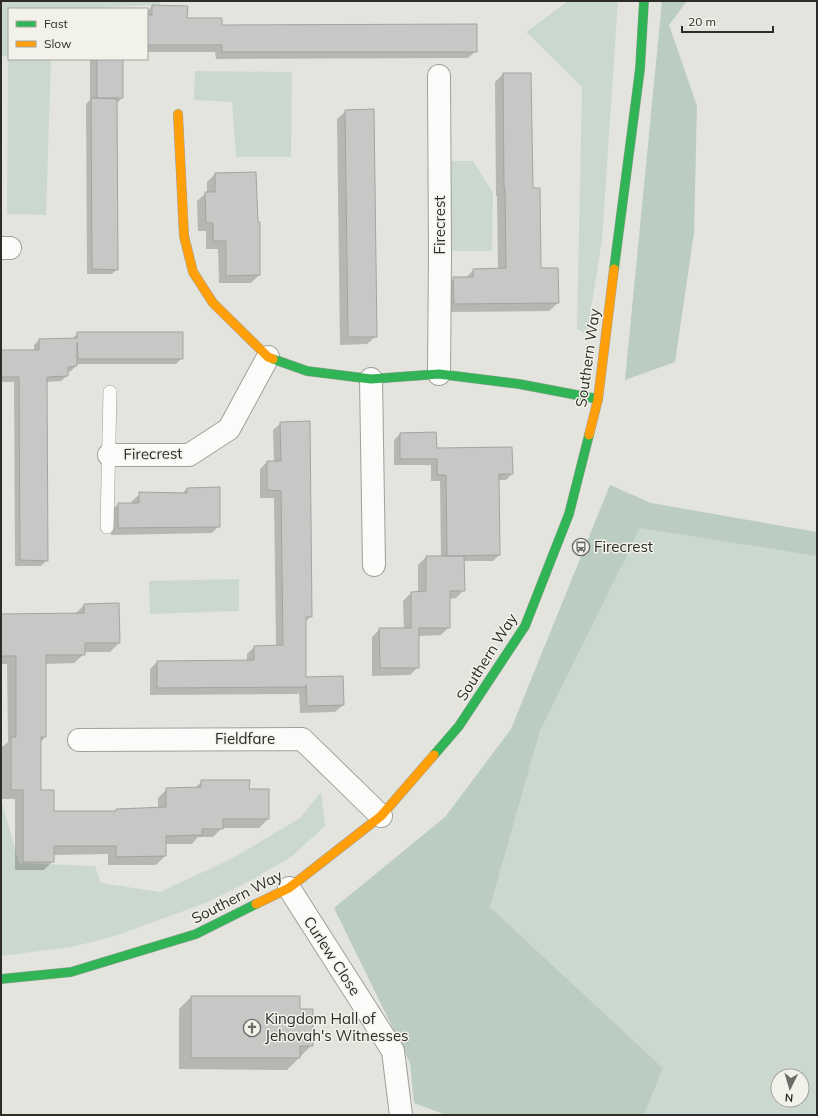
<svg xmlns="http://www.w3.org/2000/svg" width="818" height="1116" viewBox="0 0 818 1116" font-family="Mulish,sans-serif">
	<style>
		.green { fill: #cbd8cf; fill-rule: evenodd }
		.forest { fill: #bbccc1 }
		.shadow { fill: #0003 }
		.building { fill: #c7c7c6; stroke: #a3a3a2 }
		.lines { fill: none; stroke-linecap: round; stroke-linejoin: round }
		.lane-casing { stroke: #9f9f9b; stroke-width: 14 }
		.street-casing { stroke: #9f9f9b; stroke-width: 24 }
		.fast-casing { stroke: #9f9f9b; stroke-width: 10 }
		.slow-casing { stroke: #9f9f9b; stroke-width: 10 }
		.lane { stroke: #fbfbfa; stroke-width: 13 }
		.street { stroke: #fbfbfa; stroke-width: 22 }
		.fast { stroke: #30b455; stroke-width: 9 }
		.slow { stroke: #ff9f0a; stroke-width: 9 }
		.labels { text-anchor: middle; stroke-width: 3; stroke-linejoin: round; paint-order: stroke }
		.street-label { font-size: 15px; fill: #2d2c29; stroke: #f3f2ea }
		.poi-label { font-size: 15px; fill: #2d2c29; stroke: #f3f2ea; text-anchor: start }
	</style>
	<rect width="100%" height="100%" fill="#e4e4df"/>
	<!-- green -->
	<path class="green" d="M1 1H160V5L63 9H9V59H51L46 215 7 214 8 56H1Z
		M568 1H618L602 240 587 335 577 329 582 87 526 32Z
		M195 71 292 72 291 157H236L232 102 194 100Z
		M445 161H473L493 193 492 251H445Z
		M651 503 817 543V1115H644L663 1068 490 907 540 731ZM778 1076H802V1100H778Z
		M239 579V611L150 614 149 581Z
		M321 792 325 826 291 857 246 883 208 902 115 936 72 947 1 956V799L19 863 95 866 101 883 160 892 233 858 300 818Z"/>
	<!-- forest -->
	<path class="forest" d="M662 1H687L669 25 697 106 694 233 675 362 625 380Z
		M610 485 651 503 817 532V556L640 528 540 731 490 907 663 1068 644 1115H446L414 1103 410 1063 334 908 445 817 511 729Z"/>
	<!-- shadow -->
	<path class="shadow" d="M152 6 186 19 221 26 476 51 468 58 216 59 215 52H147V12Z
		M90 59H122V98L116 104 117 269 112 274H87L86 104 90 100Z
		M503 74 532 189 540 269 558 303 549 311 446 312V286L454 278H465L474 270 498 269 497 196H496L495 82Z
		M346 111 376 336 367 344 340 345 337 119Z
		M215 174 259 275 251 283H219L218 249H206V231H198L197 201 206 193H207V182Z
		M78 333 182 358 176 364H76V366L71 371 67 372V376L61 381 46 382 47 560 41 566H15L14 382H1V351H34V345L39 340 72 339Z
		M281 423 311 616 305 622V678L343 705 335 712 300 713 299 692 298 694 150 695V669L157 662 247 661V654L254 647 276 646 274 498H260V469L267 462H274L273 430Z
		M400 434 436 449 512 474 506 480H498L499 555 493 561H463L464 590 456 598 449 599V627L441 635 418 636V667L410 675 372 676V637L380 629H404L403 601 411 593 418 592V565L426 557H441L440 481H431V465H394V440Z
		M187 488 219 526 212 533 111 535V511L118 504H132V501L140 494H182Z
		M84 605 119 643 110 652H84V654L74 663 45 664V737L40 743V791L53 812H115L117 810 158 809V798L167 789 195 788 202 781 248 790 268 819 259 828H222L213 837H198L192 844H165V856L156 865H108V854L53 855V861L44 870H15V799H2V747L8 742 7 664H1V615L75 614Z
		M191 997 299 1010 312 1045 287 1070 179 1069V1009Z"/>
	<!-- building -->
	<path class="building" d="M152 5 188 6 187 18H222V25L477 24V52H222V45H147V15H152Z
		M97 59H123V98H97Z
		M503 73H531L533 188H540L541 268H558L559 303 454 304 453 277H473V269L506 268 505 188H504Z
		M91 98 117 99 118 270 92 269Z
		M374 109 377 337H348L345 110Z
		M256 172 258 222H260V275L226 276V241H213V223H206L205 192H215V173Z
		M77 332H183V359H78L77 342V366L68 367V376L47 377 48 561 20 560 19 377H1V350H39V339L77 338Z
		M310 421 312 617H306V677L343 676 344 705 307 706 306 685V687L157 688V661L254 660V646L283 645 281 491 267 490V461H281L280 422Z
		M436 432 437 448 512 447 513 474H499L500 555 447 556 446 475H437V459H400V433Z
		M220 487V527L118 528V503H139V492L187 493V488Z
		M426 556H464L465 591H450V628H419V668H380L379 628H411V592L426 591Z
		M119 603 120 643H85V655H46V737H41V790H54V811H116V809L166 807V788L201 787V780H250L249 789H269V819H223V829H202V835L166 836V856L116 857V846H54V862H23V790H11V737H16V656H1V614L84 613V604Z
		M191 996H300V1009H313V1046H300V1058H191Z"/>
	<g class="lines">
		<defs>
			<path id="lane" d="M107 527 110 392"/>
			<path id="street" d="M1 248H10
				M439 374 440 255 439 76
				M371 379 374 565
				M109 455H189L229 429 268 357
				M79 740 302 739 381 816
				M289 888 393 1051 401 1115"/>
			<path id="fast" d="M614 269 640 69 644 1
				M273 359 307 371 371 379 439 374 519 384 598 399
				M434 755 459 726 525 626 569 514 589 435
				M1 979 71 972 196 934 256 904"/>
			<path id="slow" d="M178 114 184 236 193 272 213 303 268 357 273 359
				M589 435 598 399 614 269
				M256 904 289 888 381 816 434 755"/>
		</defs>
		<!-- lane casing -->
		<use href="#lane" class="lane-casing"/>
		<!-- street casing -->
		<use href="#street" class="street-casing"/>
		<!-- fast casing -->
		<use href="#fast" class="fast-casing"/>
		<!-- slow casing -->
		<use href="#slow" class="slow-casing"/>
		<!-- lane -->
		<use href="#lane" class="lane"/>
		<!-- street -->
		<use href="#street" class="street"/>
		<!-- fast -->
		<use href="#fast" class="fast"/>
		<!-- slow -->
		<use href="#slow" class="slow"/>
	</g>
	<!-- icons -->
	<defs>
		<symbol id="bus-ring" viewBox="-11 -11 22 22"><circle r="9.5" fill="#f3f2ea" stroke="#6d6c69" stroke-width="1.5"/><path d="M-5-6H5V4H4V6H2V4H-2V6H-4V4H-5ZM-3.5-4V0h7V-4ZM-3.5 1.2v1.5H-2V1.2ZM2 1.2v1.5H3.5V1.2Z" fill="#6d6c69"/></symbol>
		<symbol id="church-ring" viewBox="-11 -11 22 22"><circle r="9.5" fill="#f3f2ea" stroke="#6d6c69" stroke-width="1.5"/><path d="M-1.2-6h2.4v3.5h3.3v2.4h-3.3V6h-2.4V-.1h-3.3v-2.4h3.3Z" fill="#6d6c69"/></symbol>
	</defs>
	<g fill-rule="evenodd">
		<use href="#bus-ring" x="571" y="537" width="20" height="20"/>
		<use href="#church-ring" x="242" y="1018" width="20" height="20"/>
	</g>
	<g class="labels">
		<!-- street labels -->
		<g class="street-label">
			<text transform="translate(440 225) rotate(-90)" y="5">Firecrest</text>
			<text transform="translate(588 358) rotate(-82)" y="5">Southern Way</text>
			<text transform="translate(153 454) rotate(-1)" y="5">Firecrest</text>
			<text transform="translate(487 657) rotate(-58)" y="5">Southern Way</text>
			<text x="245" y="744">Fieldfare</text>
			<text transform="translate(237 897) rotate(-27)" y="5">Southern Way</text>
			<text transform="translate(332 956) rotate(57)" y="5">Curlew Close</text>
		</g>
		<!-- poi labels -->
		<g class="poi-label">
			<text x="594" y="552">Firecrest</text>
			<text x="265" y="1024">Kingdom Hall of<tspan x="265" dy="17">Jehovah's Witnesses</tspan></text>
		</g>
	</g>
	<!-- border -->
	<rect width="818" height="1116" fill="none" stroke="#2d2c29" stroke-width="4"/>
	<!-- legend -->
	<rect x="8" y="8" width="140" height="52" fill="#f3f2ea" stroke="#a4a39d"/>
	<rect x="16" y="21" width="20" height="6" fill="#30b455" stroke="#a4a39d"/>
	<text x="44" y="28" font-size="12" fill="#2d2c29">Fast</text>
	<rect x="16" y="41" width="20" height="6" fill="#ff9f0a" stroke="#a4a39d"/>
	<text x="44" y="48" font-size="12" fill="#2d2c29">Slow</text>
	<!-- north arrow -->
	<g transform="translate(790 1088) rotate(185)"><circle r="19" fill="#f3f2ea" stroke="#a4a39d"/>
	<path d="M0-3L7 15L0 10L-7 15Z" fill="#6d6c69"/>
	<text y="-6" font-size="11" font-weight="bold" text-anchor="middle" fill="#2d2c29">N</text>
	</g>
	<!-- scale -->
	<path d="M682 26v6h91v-6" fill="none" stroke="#2d2c29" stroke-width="2"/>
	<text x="688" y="26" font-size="12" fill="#2d2c29" stroke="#f3f2ea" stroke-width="3" paint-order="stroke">20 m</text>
</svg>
